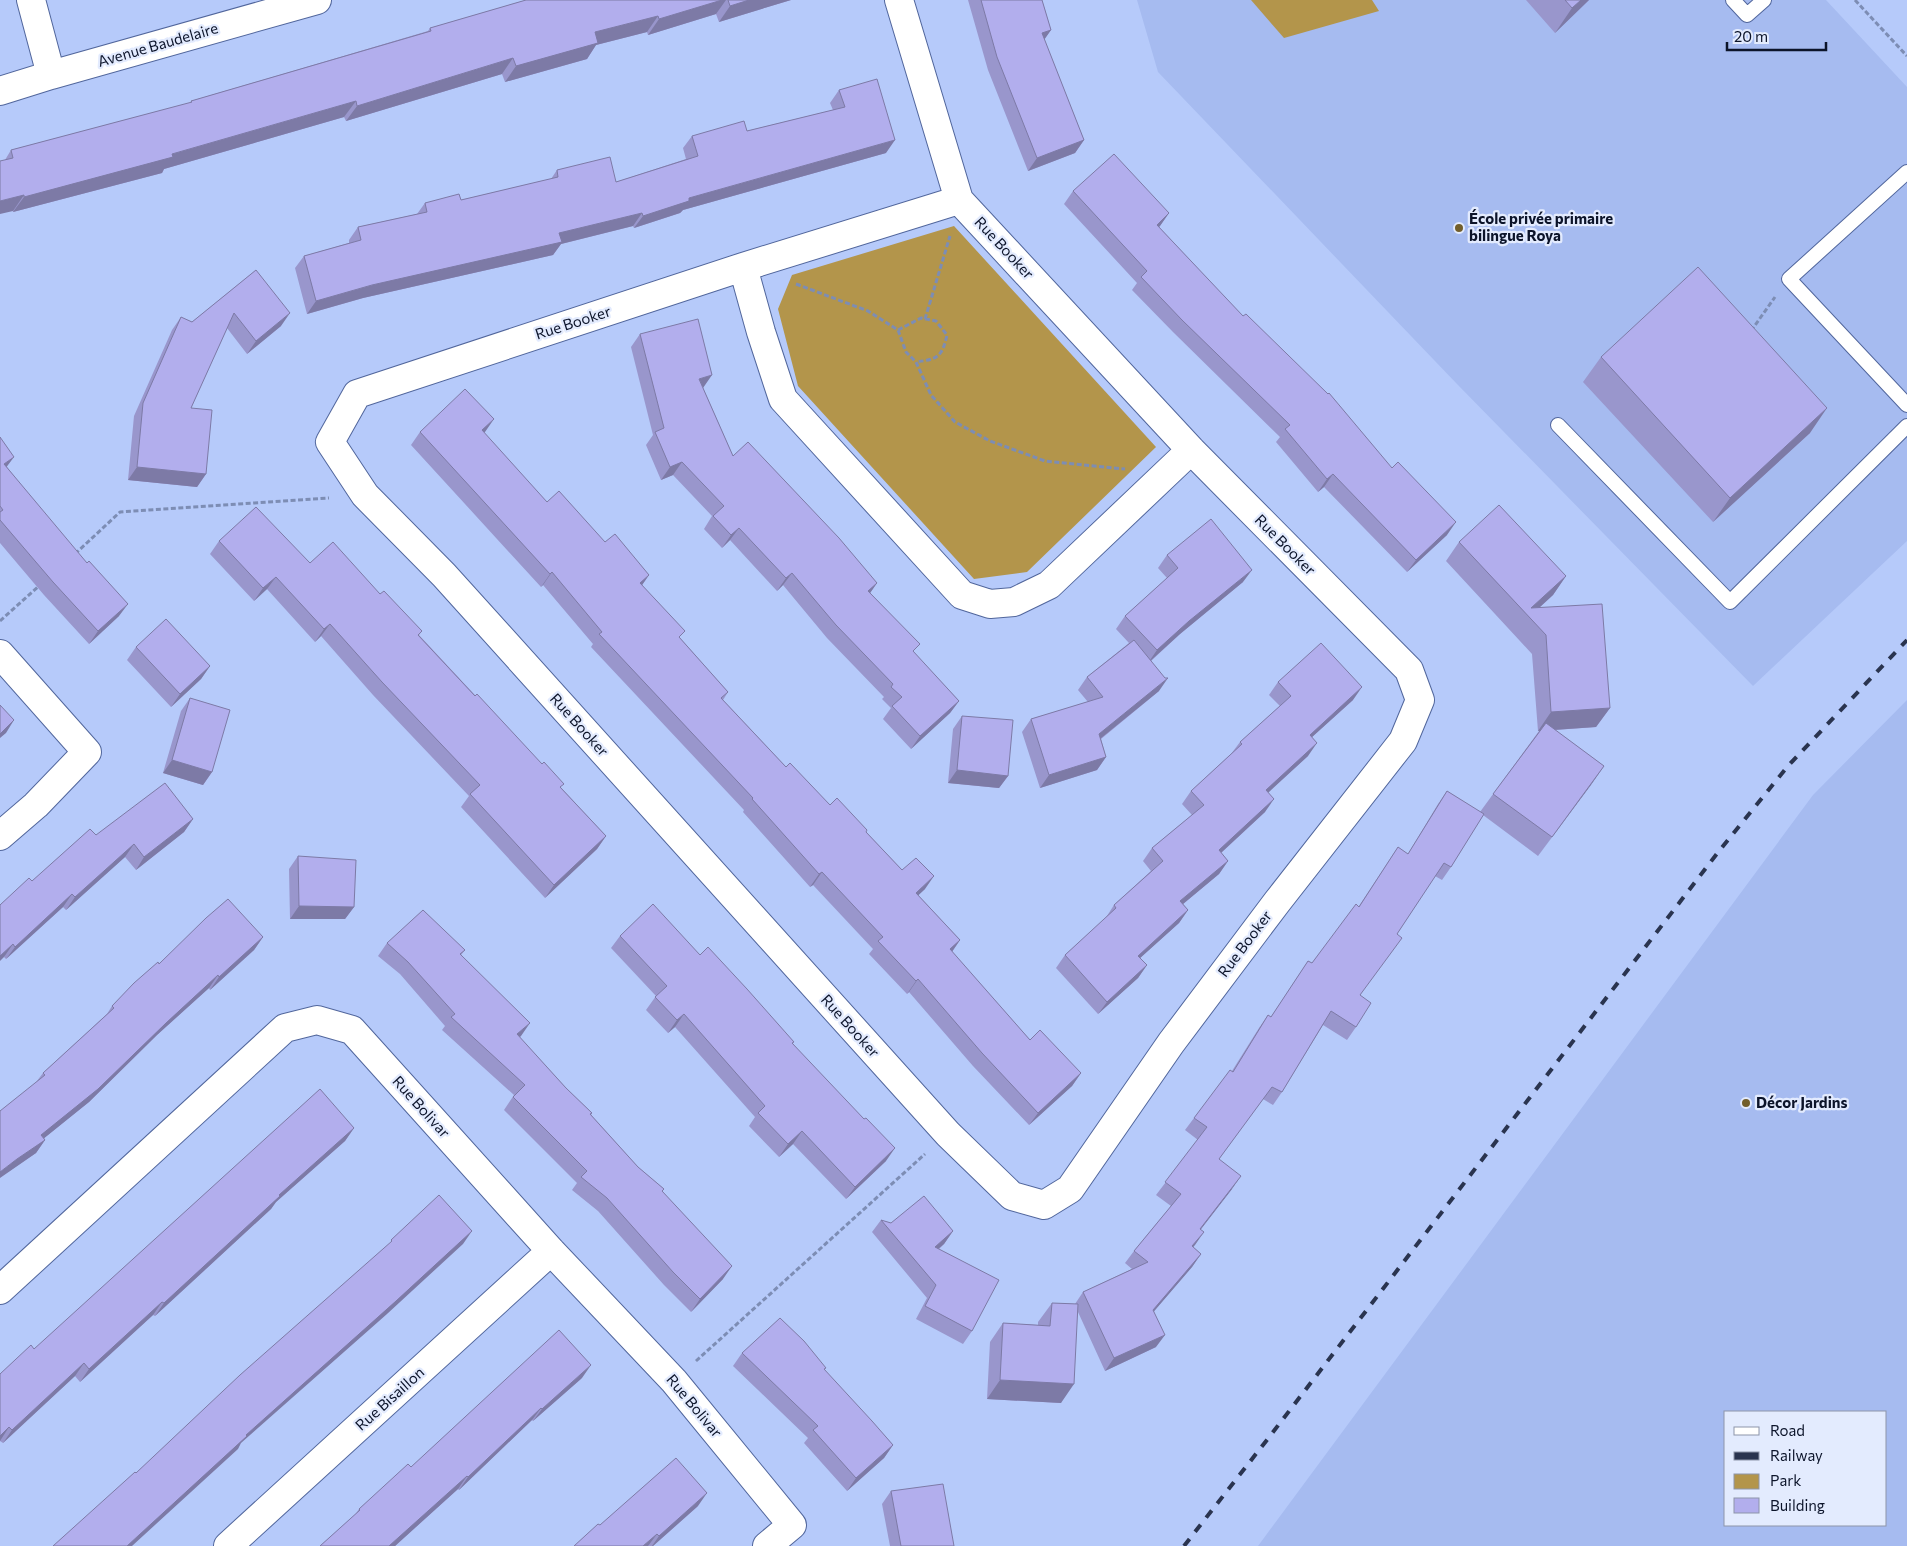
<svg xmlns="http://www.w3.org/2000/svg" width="1907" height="1546" viewBox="0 0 1907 1546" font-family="Commissioner,sans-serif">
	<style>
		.built { fill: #a6bbf0; fill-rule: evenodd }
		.green { fill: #b3954b }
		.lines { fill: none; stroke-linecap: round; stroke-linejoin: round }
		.service-casing { stroke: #51669c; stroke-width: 16 }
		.minor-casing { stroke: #51669c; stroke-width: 30 }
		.path { stroke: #7d8db4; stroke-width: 3; stroke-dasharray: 5 2.5; stroke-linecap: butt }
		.service { stroke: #fff; stroke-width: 14 }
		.minor { stroke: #fff; stroke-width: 28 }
		.rail { stroke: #2a344f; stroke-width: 4; stroke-dasharray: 9 9; stroke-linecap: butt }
		.wall { fill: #9996cc }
		.shaded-wall { fill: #7d7aa6 }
		.building { fill: #b2aeed; stroke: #7d7aa6 }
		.poi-dot { fill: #725e2c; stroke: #e3ebfe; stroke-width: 2 }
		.labels { text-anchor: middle; stroke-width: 4.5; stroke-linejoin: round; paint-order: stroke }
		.street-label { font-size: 15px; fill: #0c142a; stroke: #e3ebfe }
		.poi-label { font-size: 15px; font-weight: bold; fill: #0c142a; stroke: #e3ebfe; text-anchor: start }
	</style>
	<rect width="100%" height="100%" fill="#b6cafa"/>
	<!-- built -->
	<path class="built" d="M1137 0H1826L1907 87V541L1753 686 1457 384 1158 72Z
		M1907 700V1546H1258L1813 795ZM1726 1412H1886V1525H1726Z"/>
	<!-- green -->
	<path class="green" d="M1251 0H1372L1379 11 1284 38Z
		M954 226 1156 447 1027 572 974 579 798 386 778 309 792 275Z"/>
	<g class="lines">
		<defs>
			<path id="service" d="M1733 0 1747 15 1764 0
				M1907 172 1789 279 1907 405
				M1558 425 1730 602 1907 426"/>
			<path id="minor" d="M31 0 51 75
				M899 0 959 200 1191 450 1409 670 1420 700 1403 741 1277 902 1171 1043 1070 1189 1044 1205 1012 1196 948 1134 444 575 365 495 330 442 357 394 743 267 959 200
				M0 91 51 75 317 0
				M743 267 761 332 783 399 962 595 990 604 1014 602 1049 585 1191 450
				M0 654 87 752 36 805 0 836
				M0 1290 285 1028 317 1020 352 1030 551 1251 674 1381 792 1525 767 1546
				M228 1546 551 1251"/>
		</defs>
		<!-- service casing -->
		<use href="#service" class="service-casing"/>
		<!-- minor casing -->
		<use href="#minor" class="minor-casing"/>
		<!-- path -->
		<path class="path" d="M1855 0 1907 56
			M796 284 868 311 898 330 906 352 916 362 931 395 955 422 990 441 1045 461 1125 469
			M925 319 950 236
			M898 330 921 318 936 321 947 335C942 357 938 359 916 362
			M1751 331 1775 297
			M75 554 120 512 329 498
			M0 621 40 585
			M696 1361 925 1154"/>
		<!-- service -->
		<use href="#service" class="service"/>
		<!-- minor -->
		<use href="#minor" class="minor"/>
		<!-- rail -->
		<path class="rail" d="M1184 1546 1270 1436 1719 851 1788 766 1907 640"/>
	</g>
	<!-- wall -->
	<path class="wall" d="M526 0H791L719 22 716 14 648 35 647 32 596 45 587 59 505 82 502 74 346 121 344 117 164 169 162 173 13 212 5 160 11 150 190 103 191 101 428 31 430 28Z
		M968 0H1042L1051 30 1044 39 1084 140 1075 153 1028 171 988 70Z
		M1526 0H1589L1555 33Z
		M839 90 886 153 683 210 680 213 634 228 633 226 561 244 553 255 363 298 307 314 295 268 304 256 349 243V240L358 227 417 214 425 203 461 200 551 179 557 170 616 182 686 159 683 148 692 136 747 131 833 110 830 103Z
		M1073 191 1169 213 1159 227 1447 535 1407 572 1324 487 1318 492 1276 442 1280 437 1173 332 1132 290 1137 283 1064 204Z
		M256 270 281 326 247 354 227 328 191 408 206 474 197 487 128 480 134 416 172 330 181 317 192 322Z
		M640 334 703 388 733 456 877 583 870 593 914 653 959 701 950 713 911 749 883 719 891 708 882 699 884 697 827 638 783 585 777 591 730 540 722 548 704 529 712 516 673 475 661 480 646 445 653 435 631 347Z
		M1601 357 1810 433 1713 522 1583 382Z
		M420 432 547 502 605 542 649 575 642 585 680 638 728 692 723 700 786 767 830 805 866 832 902 870 925 889 918 895 960 940 952 952 1030 1040 1081 1073 1072 1086 1029 1125 973 1066 909 992 907 994 869 954 873 949 813 885 810 887 743 812 744 810 591 647 593 644 543 585 541 587 411 445Z
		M0 437 7 467 119 616 89 644 44 595 0 543Z
		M219 541 310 563 380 594 422 631 419 635 606 836 597 849 545 898 461 807 469 796 373 695 321 636 315 642 267 589 254 601 210 554Z
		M1459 542 1566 576 1553 595 1539 608 1610 708 1596 727 1555 730 1604 766 1538 856 1483 815 1451 867 1442 880 1435 876 1397 934 1360 995 1356 1027 1347 1040 1323 1025 1282 1092 1273 1105 1263 1099 1219 1159 1232 1189 1201 1229 1193 1247 1201 1254 1192 1267 1154 1311 1156 1347 1105 1371 1078 1312 1061 1403 987 1399 990 1342 1003 1323 1038 1325V1322L1052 1303 1075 1304 1083 1292 1132 1269 1125 1263 1134 1251 1171 1206 1156 1195 1198 1140 1185 1130 1194 1118 1232 1071 1259 1028 1268 1015 1271 1017 1308 961 1312 963 1359 906 1398 847 1408 854 1438 804 1447 791 1480 812 1539 731H1538L1532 654 1446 561Z
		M1167 555 1243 582 1180 634 1151 661 1159 691 1101 739 1106 757 1097 770 1040 788 1022 732 1031 719 1088 702 1078 690 1087 677 1129 643 1116 629 1125 616 1167 578 1158 568Z
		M136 647 210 666 201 679 171 707 127 660Z
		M1278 682 1353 700 1312 737 1308 756 1268 792 1265 812 1221 853 1228 861 1219 874 1183 904 1188 910 1179 923 1140 958 1147 965 1138 978 1098 1014 1056 968 1065 955 1105 919 1114 905 1151 871 1143 861 1152 848 1192 815 1182 804 1191 791 1231 754 1240 742 1280 706 1269 695Z
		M190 698 212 772 203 785 163 773 181 711Z
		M962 716 1008 776 999 788 948 783 953 729Z
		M193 819 184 832 136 870 125 857 66 910 63 907 6 959 4 957 32 881 96 835Z
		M298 856 354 907 345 919H290L289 869Z
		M620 936 700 955 793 1044 886 1161 846 1199 793 1144 779 1157 749 1126 755 1117 675 1027 668 1033 646 1010 656 996 611 948Z
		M263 937 254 950 210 990 209 988 157 1035 89 1102 44 1138 45 1140 36 1153 8 1172 37 1081 43 1073 107 1014 112 1006 159 964Z
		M387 943 465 950 461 955 521 1036 519 1037 566 1088 592 1113 591 1115 638 1167 664 1189 662 1192 723 1279 691 1312 664 1285 598 1211 572 1190 577 1183 504 1110 514 1095 442 1030 445 1026 400 974 378 956Z
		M354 1128 345 1141 276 1202 271 1209 155 1316 153 1315 80 1382 75 1376 3 1443 0 1441V1374L34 1349Z
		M881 1220 891 1223 953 1231 944 1244 939 1249 972 1331 963 1344 916 1319 927 1298 872 1232Z
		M742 1353 824 1370 893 1445 884 1458 847 1491 804 1443 808 1438 733 1366Z
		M582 1378 533 1421 532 1420 459 1490 458 1489 395 1546H320L355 1515 359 1509 411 1467Z
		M891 1491 954 1546H890L882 1504Z
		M698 1506 653 1546H574L600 1525Z"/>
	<!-- shaded-wall -->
	<path class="shaded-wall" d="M722 0H726L716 14 648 35 659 19Z
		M749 0H791L719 22 730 6Z
		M1581 0H1589L1555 33 1572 8Z
		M658 16 647 32 596 45 587 59 505 82 516 66 595 32Z
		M1051 30 1042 43V33Z
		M513 58 502 74 346 121 357 106Z
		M356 101 344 117 164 169 162 173 13 212 24 197Z
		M895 140 886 153 683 210 680 213 634 228 643 216 689 198Z
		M1084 140 1075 153 1028 171 1037 158Z
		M24 195 13 211 0 214V201Z
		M642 213 633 226 561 244 553 255 363 298 307 314 316 301 559 233Z
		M1169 213 1160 226 1148 238 1157 225Z
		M290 313 281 326 247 354 256 341Z
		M712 375 703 388 699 379Z
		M1827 408 1810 433 1713 522 1730 498Z
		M494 419 485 432 473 443 482 430Z
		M14 457 5 469 4 464Z
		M682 462 673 475 661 480 670 467Z
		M137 467 206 474 197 487 128 480Z
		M1333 474 1324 487 1318 492 1327 479Z
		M1456 522 1447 535 1407 572 1416 560Z
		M739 528 730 540 722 548 731 535Z
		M1252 570 1243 582 1180 634 1148 663 1157 650 1189 621Z
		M552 572 543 585 541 587 550 574Z
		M792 573 783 585 777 591 786 578Z
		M649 575 640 588V583Z
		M1566 576 1553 595 1529 617 1531 608Z
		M276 577 267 589 254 601 263 588Z
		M877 583 868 596V591Z
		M128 604 119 616 89 644 98 631Z
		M330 624 321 636 315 642 324 629Z
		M210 666 201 679 171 707 180 694Z
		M1168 678 1159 691 1090 747 1099 734Z
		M1362 687 1353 700 1301 747 1310 735Z
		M959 701 950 713 911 749 920 736Z
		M1610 708 1596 727 1538 731 1551 712Z
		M14 720 6 733 0 738V734Z
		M1317 743 1308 756 1257 803 1266 790Z
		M1106 757 1097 770 1040 788 1049 775Z
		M172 760 212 772 203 785 163 773Z
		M1604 766 1591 785 1538 856 1552 837Z
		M957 770 1008 776 999 788 948 783Z
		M1274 799 1265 812 1210 863 1219 850Z
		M193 819 184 832 136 870 144 857Z
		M606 836 597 849 545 898 554 885Z
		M134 844 125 857 66 910 75 897Z
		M1228 861 1219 874 1171 914 1180 901Z
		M822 872 813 885 810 887 819 874Z
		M934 876 925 889 907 906 916 893Z
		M72 894 63 907 6 959 15 947Z
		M299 906 354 907 345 919H290Z
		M1188 910 1179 923 1129 968 1138 956Z
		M263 937 254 950 210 990 219 977Z
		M960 940 951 953 950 949Z
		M13 944 4 957 0 961V956Z
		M1147 965 1138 978 1098 1014 1107 1002Z
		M218 975 209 988 157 1035 89 1102 32 1148 41 1135Z
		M918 979 909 992 907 994 916 981Z
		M684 1014 675 1027 668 1033 677 1020Z
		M530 1023 521 1036 508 1047 517 1034Z
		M1081 1073 1072 1086 1029 1125 1038 1113Z
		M354 1128 345 1141 276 1202 271 1209 155 1316 164 1303 279 1195Z
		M802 1131 793 1144 779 1157 788 1144Z
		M45 1140 36 1153 0 1178V1172L17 1159Z
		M895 1148 886 1161 846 1199 855 1187Z
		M1241 1176 1232 1189 1191 1242 1200 1229Z
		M472 1231 463 1244 387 1314 241 1443 238 1449 132 1546H127L246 1435Z
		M953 1231 944 1244 926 1259 935 1247Z
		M1204 1232 1195 1245 1183 1259 1192 1246Z
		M1201 1254 1192 1267 1144 1323 1153 1310Z
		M732 1266 723 1279 691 1312 700 1299Z
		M162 1302 153 1315 80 1382 89 1369Z
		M1165 1335 1156 1347 1105 1371 1114 1358Z
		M84 1363 75 1376 3 1443 12 1430Z
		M591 1365 582 1378 533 1421 542 1409Z
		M1000 1380 1074 1384 1061 1403 987 1399Z
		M541 1408 532 1420 459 1490 468 1477Z
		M9 1427 0 1441V1436Z
		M893 1445 884 1458 847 1491 856 1478Z
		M467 1476 458 1489 395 1546H389Z
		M707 1493 698 1506 653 1546H652L659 1536Z
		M657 1534 648 1546H643Z"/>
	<!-- building -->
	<path class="building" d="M526 0H722L659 19 658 16 595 32 598 43 516 66 513 58 357 106 356 101 172 154 173 157 24 197V195L0 201V161L13 158 11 150 192 102 191 101 431 31 430 28Z
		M728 0H749L730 6Z
		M981 0H1042L1051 30 1042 33 1084 140 1037 158 997 57Z
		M1565 0H1581L1572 8Z
		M877 79 895 140 689 198V201L643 216 642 213 559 233 562 242 372 285 316 301 304 256 361 240 358 227 427 212 425 203 459 194 461 200 558 177 557 170 610 157 616 182 698 156 692 136 744 121 747 131 845 107 839 90Z
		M1114 154 1169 213 1157 225 1243 316 1246 314 1328 394 1329 393 1392 468 1398 462 1456 522 1416 560 1333 474 1327 479 1285 429 1290 425 1182 320 1141 277 1147 271 1073 191Z
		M1698 267 1827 408 1730 498 1601 357Z
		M256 270 290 313 256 341 234 313 191 408 212 410 206 474 137 467 143 403 181 317 192 322Z
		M698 319 712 375 699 379 733 456 748 442 839 538 877 583 868 591 920 644 913 651 959 701 920 736 892 706 902 697 891 687 893 684 836 625 792 573 786 578 739 528 731 535 713 516 724 506 682 462 670 467 655 432 664 428 640 334Z
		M465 389 494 419 482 430 547 502 559 491 605 542 615 534 649 575 640 583 685 631 679 637 728 692 721 698 786 767 790 763 830 805 837 798 867 830 866 832 902 870 916 858 934 876 916 893 960 940 950 949 1030 1040 1040 1030 1081 1073 1038 1113 982 1053 918 979 916 981 878 941 883 937 822 872 819 874 752 799 753 798 599 634 602 632 552 572 550 574 420 432Z
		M0 437 14 457 4 464 87 563 89 561 128 604 98 631 53 582 0 520V512L3 510 0 506Z
		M1499 505 1566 576 1531 608 1602 604 1610 708 1551 712 1546 635 1459 542Z
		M256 507 310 563 333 542 380 594 384 591 422 631 418 635 475 696 477 694 542 764 544 762 564 784 560 787 606 836 554 885 470 794 480 785 382 682 330 624 324 629 276 577 263 588 219 541Z
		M1211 519 1252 570 1189 621 1157 650 1125 616 1178 568 1167 555Z
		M166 619 210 666 180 694 136 647Z
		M1134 640 1165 678H1168L1099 734 1106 757 1049 775 1031 719 1103 697 1087 677Z
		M1321 643 1362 687 1310 735 1317 743 1266 790 1274 799 1219 850 1228 861 1180 901 1188 910 1138 956 1147 965 1107 1002 1065 955 1116 908 1114 905 1163 861 1152 848 1204 805 1191 791 1242 744 1240 742 1291 696 1278 682Z
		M190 698 230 710 212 772 172 760Z
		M0 705 14 720 0 734Z
		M962 716 1013 720 1008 776 957 770Z
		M1546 723 1604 766 1552 837 1493 794Z
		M165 783 193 819 144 857 134 844 75 897 72 894 15 947 13 944 0 956V905L29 878 32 881 90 829 96 835Z
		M1447 791 1484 814 1451 867 1444 863 1397 934 1402 938 1360 995 1371 1003 1356 1027 1331 1011 1282 1092 1272 1087 1219 1159 1241 1176 1200 1229 1204 1232 1192 1246 1201 1254 1153 1310 1165 1335 1114 1358 1083 1292 1148 1262 1134 1251 1181 1194 1165 1182 1207 1127 1194 1118 1230 1070 1233 1072 1268 1015 1271 1017 1308 961 1312 963 1356 904 1359 907 1398 847 1408 854Z
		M298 856 356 860 354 907 299 906Z
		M228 899 263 937 219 977 218 975 166 1023 98 1089 41 1135 45 1140 17 1159 0 1172V1111L45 1075 43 1073 114 1008 112 1006 134 983 158 962 159 964 206 918Z
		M653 904 700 955 708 947 747 989 794 1042 792 1043 864 1119 866 1118 895 1148 855 1187 802 1131 788 1144 758 1113 765 1106 684 1014 677 1020 655 997 667 986 620 936Z
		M423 910 465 950 460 954 530 1023 517 1034 566 1088 592 1113 590 1114 638 1167 664 1189 662 1191 732 1266 700 1299 673 1272 607 1198 581 1177 587 1171 513 1097 525 1085 451 1017 455 1014 408 962 387 943Z
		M320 1089 354 1128 279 1195 280 1196 164 1303 162 1302 89 1369 84 1363 12 1430 9 1427 0 1436V1374L31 1345 34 1349Z
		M439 1195 472 1231 396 1301 246 1435 247 1436 127 1546H53L135 1472 136 1473 240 1375 392 1241 391 1240Z
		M924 1196 953 1231 935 1247 999 1280 972 1331 925 1306 936 1285 881 1220 891 1223Z
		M1052 1303 1078 1304 1074 1384 1000 1380 1003 1323 1050 1326Z
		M780 1318 804 1341 826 1368 824 1369 872 1421 893 1445 856 1478 813 1430 818 1426 742 1353Z
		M559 1330 591 1365 542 1409 541 1408 468 1477 467 1476 389 1546H320L360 1510 359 1509 408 1464 411 1467Z
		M676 1458 707 1493 659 1536 657 1534 643 1546H574L598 1524 600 1525Z
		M943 1484 954 1546H901L891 1491Z"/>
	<!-- markers -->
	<g class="poi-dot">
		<circle cx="1459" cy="228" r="5"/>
		<circle cx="1746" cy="1103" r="5"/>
	</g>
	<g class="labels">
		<!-- street labels -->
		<g class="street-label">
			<text transform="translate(158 45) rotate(-16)" y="5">Avenue Baudelaire</text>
			<text transform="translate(1004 248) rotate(47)" y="5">Rue Booker</text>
			<text transform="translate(573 323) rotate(-18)" y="5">Rue Booker</text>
			<text transform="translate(1285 545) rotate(45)" y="5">Rue Booker</text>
			<text transform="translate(579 725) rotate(48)" y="5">Rue Booker</text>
			<text transform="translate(1245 944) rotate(-53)" y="5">Rue Booker</text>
			<text transform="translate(850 1026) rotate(48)" y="5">Rue Booker</text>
			<text transform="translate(421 1107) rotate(48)" y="5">Rue Bolivar</text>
			<text transform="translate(390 1399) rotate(-42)" y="5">Rue Bisaillon</text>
			<text transform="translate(694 1406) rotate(50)" y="5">Rue Bolivar</text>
		</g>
		<!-- poi labels -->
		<g class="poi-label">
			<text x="1469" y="224">École privée primaire<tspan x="1469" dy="17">bilingue Roya</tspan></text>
			<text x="1756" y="1108">Décor Jardins</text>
		</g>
	</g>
	<!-- legend -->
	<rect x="1724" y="1411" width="162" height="115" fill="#e3ebfe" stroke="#8d95a9"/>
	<rect x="1734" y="1427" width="25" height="8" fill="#ffffff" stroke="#8d95a9"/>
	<text x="1770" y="1436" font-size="15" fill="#0c142a">Road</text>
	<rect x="1734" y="1452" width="25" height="8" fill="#2a344f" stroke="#8d95a9"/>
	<text x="1770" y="1461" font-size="15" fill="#0c142a">Railway</text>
	<rect x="1734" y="1474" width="25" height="15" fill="#b3954b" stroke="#8d95a9"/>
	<text x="1770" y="1486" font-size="15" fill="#0c142a">Park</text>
	<rect x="1734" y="1498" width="25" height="15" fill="#b2aeed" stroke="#8d95a9"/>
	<text x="1770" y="1511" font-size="15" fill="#0c142a">Building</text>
	<!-- scale -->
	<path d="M1727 42v8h99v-8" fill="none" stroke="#0c142a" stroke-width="2.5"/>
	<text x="1734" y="42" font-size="15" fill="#0c142a" stroke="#e3ebfe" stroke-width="4" paint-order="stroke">20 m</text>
</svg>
